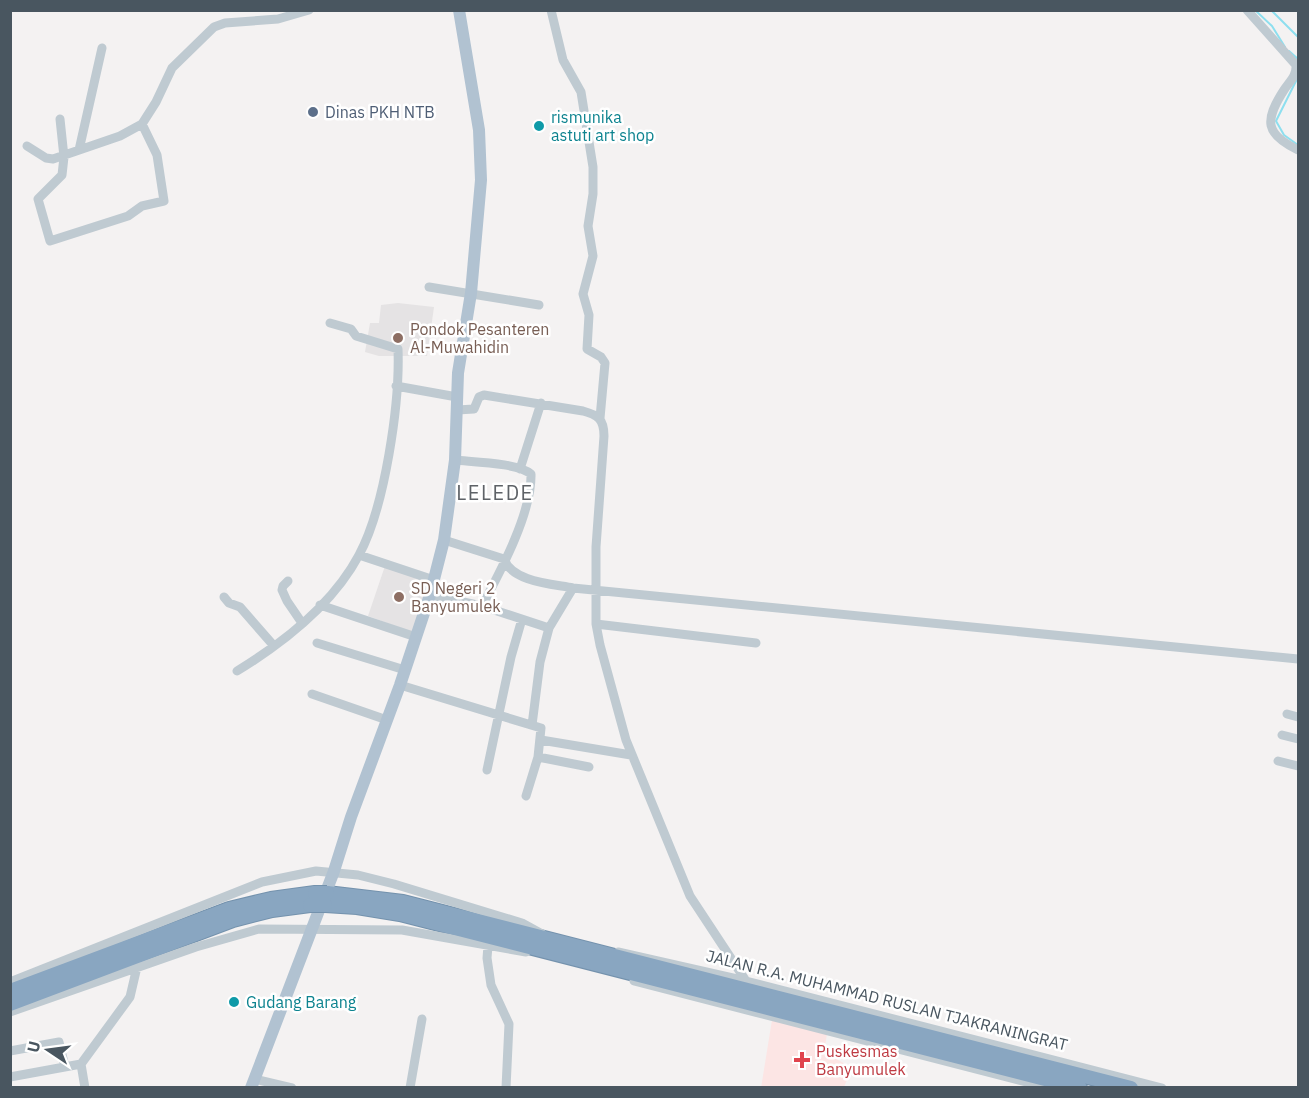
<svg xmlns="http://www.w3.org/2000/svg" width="1309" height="1098" viewBox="0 0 1309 1098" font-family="'IBM Plex Sans',sans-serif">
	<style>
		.education { fill: #e5e3e4 }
		.medical { fill: #fce5e4 }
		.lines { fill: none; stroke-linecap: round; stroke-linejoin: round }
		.stream { stroke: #8ddfef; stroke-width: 2 }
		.highway-casing { stroke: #7492ad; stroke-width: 16 }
		.minor { stroke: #bfcad1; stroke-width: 9 }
		.major { stroke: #b1c2d1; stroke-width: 12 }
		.highway { stroke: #89a6c1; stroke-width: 14 }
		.highway-bridge-casing { stroke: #7492ad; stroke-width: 16; stroke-linecap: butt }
		.highway-bridge { stroke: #89a6c1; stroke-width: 14 }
		.service-dot { fill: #5c6f8a; stroke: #fff; stroke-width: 2 }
		.culture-dot { fill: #0f9aa8; stroke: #fff; stroke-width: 2 }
		.education-dot { fill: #8d6e63; stroke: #fff; stroke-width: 2 }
		.health-dot { fill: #e0444e; stroke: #fff; stroke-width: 2 }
		.labels { text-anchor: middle; stroke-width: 5; stroke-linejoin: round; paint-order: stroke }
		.service-label { font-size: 16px; fill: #4e5e75; stroke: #fff; text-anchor: start }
		.culture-label { font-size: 16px; fill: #0d838f; stroke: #fff; text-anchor: start }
		.education-label { font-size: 16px; fill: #785e54; stroke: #fff; text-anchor: start }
		.street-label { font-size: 16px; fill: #495660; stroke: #fff }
		.health-label { font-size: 16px; fill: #be3a42; stroke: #fff; text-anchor: start }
		.quarter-label { font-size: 20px; letter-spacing: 1.5px; fill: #5e6267; stroke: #fff }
	</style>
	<rect width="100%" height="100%" fill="#f4f2f2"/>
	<!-- education -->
	<path class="education" d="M398 303 434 307 427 356H379L365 352 370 323H379L381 305Z
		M386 563 430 578 412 632 368 616Z"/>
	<!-- medical -->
	<path class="medical" d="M772 1020 827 1034 824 1052 852 1068 844 1087 761 1088Z"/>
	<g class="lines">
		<!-- stream -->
		<path class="stream" d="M1255 10 1272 26 1285 47
			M1271 10 1298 37
			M1289 51 1298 59
			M1297 79 1276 121 1284 135 1298 145"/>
		<defs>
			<path id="highway" d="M327 893 403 902 1131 1088
				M325 905 357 907 400 914 1080 1088
				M10 991 229 909 271 899 315 893
				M10 1004 233 920 272 910 310 905"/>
		</defs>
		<!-- highway casing -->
		<use href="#highway" class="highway-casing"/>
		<!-- minor -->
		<path class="minor" d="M551 10 563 60 581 92 593 167V194L588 226 593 256 583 294 589 315 587 349 601 357 605 363 600 418
			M1247 10 1296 65C1297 76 1289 82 1284 90 1264 121 1265 134 1298 150
			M60 119 64 157 62 175 38 199 50 241 128 216 142 206 164 201 157 155 142 124
			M27 146 46 158 53 159 120 136 142 124 156 102 172 68 214 27 225 23 278 19 309 10
			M79 150 102 48
			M429 287 539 305
			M396 386 457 397
			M457 410 474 409 479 397 484 395 583 411C598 415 604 419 604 436L596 547V624L600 645 626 740 690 896 746 981
			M455 460C473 462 519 463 531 474 532 513 500 572 482 606
			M520 469 541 403
			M444 540 504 559C512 582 553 584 573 588L1298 659
			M359 555 434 580
			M288 581 283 586 282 590 287 601 302 623
			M430 595 482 606 549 628
			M224 597 229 603 240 607 274 646
			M320 605 416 637
			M596 624 756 643
			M317 643 405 670
			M237 671C283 643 333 604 359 555 385 507 400 403 398 349L356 336 351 329 330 323
			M400 685 541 728 538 757 526 796
			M312 694 387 720
			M1287 714 1298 717
			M532 725 540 662 549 628 573 588
			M1282 735 1298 739
			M541 740 631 755
			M538 757 589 767
			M1278 761 1298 766
			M487 770 511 657 522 619
			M488 946 487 958 491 985 509 1024 506 1088
			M618 952 746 981 1162 1088
			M634 981 1050 1088
			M10 982 262 882 316 871 358 875 394 884 522 923 542 934
			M10 1012 196 947 259 929 402 930 526 952
			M10 1051 59 1042 65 1067
			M10 1077 81 1064
			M254 1079 292 1088
			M85 1088 81 1064 130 997 137 967
			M410 1088 422 1019"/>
		<!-- major -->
		<path class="major" d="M251 1088 334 871 351 817 400 685 430 595 444 540 455 460 458 373 471 293 481 180 479 130 459 10"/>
		<!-- highway -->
		<use href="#highway" class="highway"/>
		<defs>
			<path id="highway-bridge" d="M315 893H327
				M310 905H325"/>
		</defs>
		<!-- highway-bridge casing -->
		<use href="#highway-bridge" class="highway-bridge-casing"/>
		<!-- highway-bridge -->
		<use href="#highway-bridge" class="highway-bridge"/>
	</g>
	<!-- markers -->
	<circle class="service-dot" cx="313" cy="112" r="6"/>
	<g class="culture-dot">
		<circle cx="539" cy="126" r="6"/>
		<circle cx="234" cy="1002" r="6"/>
	</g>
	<g class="education-dot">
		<circle cx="398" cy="338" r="6"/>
		<circle cx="399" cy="597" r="6"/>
	</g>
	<path class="health-dot" d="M799 1051h6v6h6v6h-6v6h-6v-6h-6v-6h6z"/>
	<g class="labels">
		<!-- service labels -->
		<g class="service-label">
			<text x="325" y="118">Dinas PKH NTB</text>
		</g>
		<!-- culture labels -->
		<g class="culture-label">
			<text x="551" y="123">rismunika<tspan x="551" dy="18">astuti art shop</tspan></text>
			<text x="246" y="1008">Gudang Barang</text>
		</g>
		<!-- education labels -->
		<g class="education-label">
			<text x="410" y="335">Pondok Pesanteren<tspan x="410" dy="18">Al-Muwahidin</tspan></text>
			<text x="411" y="594">SD Negeri 2<tspan x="411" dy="18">Banyumulek</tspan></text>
		</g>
		<!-- street labels -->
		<g class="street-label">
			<text transform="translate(887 1000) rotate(14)" y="6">JALAN R.A. MUHAMMAD RUSLAN TJAKRANINGRAT</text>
		</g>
		<!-- health labels -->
		<g class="health-label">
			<text x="816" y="1057">Puskesmas<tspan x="816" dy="18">Banyumulek</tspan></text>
		</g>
		<!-- quarter labels -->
		<g class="quarter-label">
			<text x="495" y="500">LELEDE</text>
		</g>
	</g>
	<!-- border -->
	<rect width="1309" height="1098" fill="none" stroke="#495660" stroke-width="24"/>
	<!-- north arrow -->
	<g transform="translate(48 1050) rotate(283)" stroke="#ffffff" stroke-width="4.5" paint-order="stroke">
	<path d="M0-4.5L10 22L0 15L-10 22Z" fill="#495660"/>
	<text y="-9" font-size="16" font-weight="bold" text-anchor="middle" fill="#495660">U</text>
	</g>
</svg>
